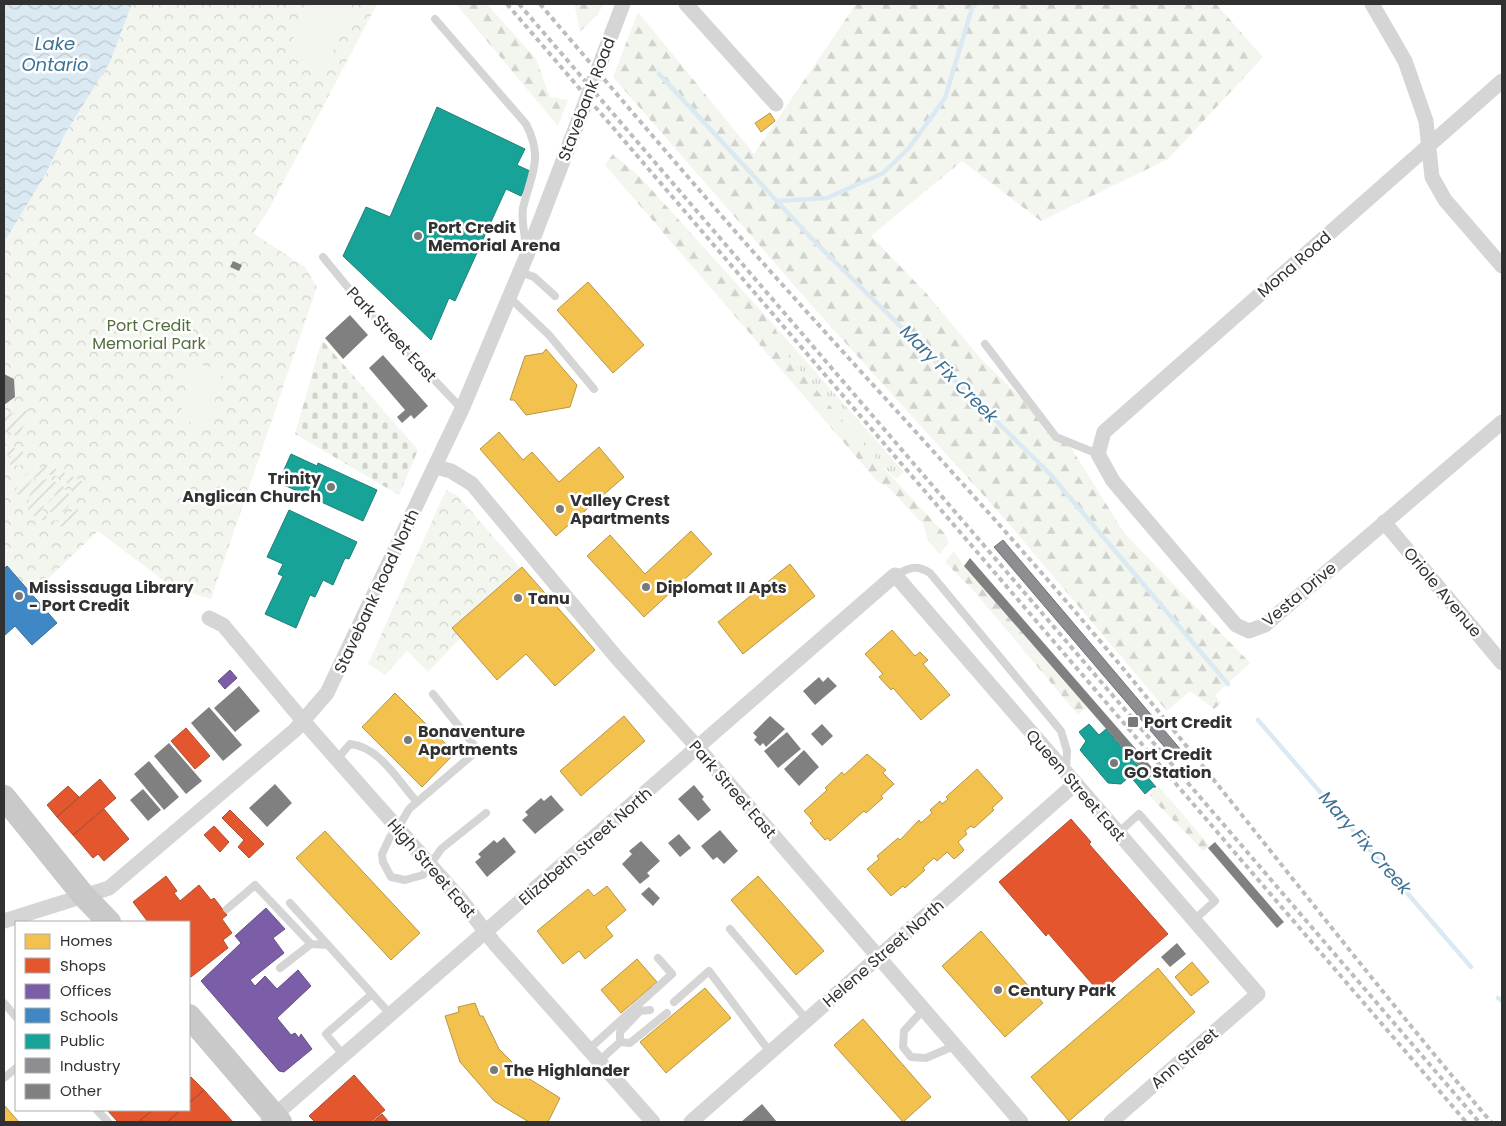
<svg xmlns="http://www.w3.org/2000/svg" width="1506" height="1126" viewBox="0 0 1506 1126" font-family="Poppins,sans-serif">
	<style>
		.grass { fill: url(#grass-tufts) }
		.forest { fill: url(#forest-firs) }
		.cemetery { fill: url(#cemetery-stones) }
		.park { fill: url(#park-crowns) }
		.garden { fill: url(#garden-furrows) }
		.pitch { fill: #f2f6ee }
		.water { fill: url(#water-waves) }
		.homes { fill: #f2c14e; stroke: #b89645 }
		.shops { fill: #e4572e; stroke: #ae4c2f }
		.offices { fill: #7b5ea7; stroke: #655084 }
		.schools { fill: #3f88c5; stroke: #3b6e99 }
		.public { fill: #17a398; stroke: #1f8179 }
		.industry { fill: #8d8d92; stroke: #717175 }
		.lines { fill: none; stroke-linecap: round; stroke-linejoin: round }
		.stream { stroke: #dbe9f2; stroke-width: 4.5 }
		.building { fill: #808080 }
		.service { stroke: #d5d5d5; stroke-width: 8 }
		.minor { stroke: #d5d5d5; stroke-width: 15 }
		.primary { stroke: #c9c9c9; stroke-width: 24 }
		.rail { stroke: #bdbdbd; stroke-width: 4; stroke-dasharray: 5 4; stroke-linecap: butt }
		.poi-dot { fill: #797979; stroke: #fff; stroke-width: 2 }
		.labels { text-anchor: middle; stroke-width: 5; stroke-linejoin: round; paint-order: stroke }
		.street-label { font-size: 16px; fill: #313131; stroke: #fff }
		.poi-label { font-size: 16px; font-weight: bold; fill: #313131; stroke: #fff; text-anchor: start }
		.park-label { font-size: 16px; fill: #536e3d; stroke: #fff }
		.water-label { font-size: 18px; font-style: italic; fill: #3d7295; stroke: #fff }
	</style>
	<defs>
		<pattern id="grass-tufts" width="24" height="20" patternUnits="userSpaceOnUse" patternTransform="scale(1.25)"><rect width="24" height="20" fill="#f2f6ee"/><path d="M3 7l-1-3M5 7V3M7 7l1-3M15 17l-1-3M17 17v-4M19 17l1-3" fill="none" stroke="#d0d3cd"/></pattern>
		<pattern id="forest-firs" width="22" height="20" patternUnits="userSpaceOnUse" patternTransform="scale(1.25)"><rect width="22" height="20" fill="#f2f6ee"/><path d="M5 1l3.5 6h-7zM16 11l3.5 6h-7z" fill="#d0d3cd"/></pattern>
		<pattern id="cemetery-stones" width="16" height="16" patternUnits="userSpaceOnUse" patternTransform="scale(1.25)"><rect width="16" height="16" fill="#f2f6ee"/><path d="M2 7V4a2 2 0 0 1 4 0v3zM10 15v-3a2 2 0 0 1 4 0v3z" fill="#d0d3cd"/></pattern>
		<pattern id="park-crowns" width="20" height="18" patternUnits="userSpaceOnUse" patternTransform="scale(1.25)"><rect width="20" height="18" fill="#f2f6ee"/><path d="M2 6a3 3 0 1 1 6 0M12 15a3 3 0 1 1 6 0" fill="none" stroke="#d0d3cd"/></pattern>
		<pattern id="garden-furrows" width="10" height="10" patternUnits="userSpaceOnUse" patternTransform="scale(1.25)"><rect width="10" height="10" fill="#f2f6ee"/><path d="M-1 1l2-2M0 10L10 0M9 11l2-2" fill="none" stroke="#d0d3cd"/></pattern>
		<pattern id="water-waves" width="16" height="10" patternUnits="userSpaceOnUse" patternTransform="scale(1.25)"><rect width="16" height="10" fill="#dbe9f2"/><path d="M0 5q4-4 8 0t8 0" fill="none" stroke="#bcc8d0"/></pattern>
	</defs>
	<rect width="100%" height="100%" fill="#fff"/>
	<!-- grass -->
	<path class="grass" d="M773 324 904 472 896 479 880 464 789 358Z"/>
	<!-- forest -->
	<path class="forest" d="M456 4H487L536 59 550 97 568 100 558 126Z
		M572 4H604L597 15 580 32 575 7Z
		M856 4H1216L1263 57 1168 159 1041 221 962 161 871 236 926 293 981 359 1068 443 1125 534 1250 663 1215 695 1221 703 1214 709 1190 691 1167 711 1004 518 814 308 613 77 638 12 754 154Z
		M613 154 641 178 773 324 789 358 880 464 945 534 949 543 939 554 928 540 923 524 888 487 877 481 605 165Z
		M954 551 964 566 1087 707 1078 715 973 590 945 562Z
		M1153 787 1160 788 1210 846 1203 851C1186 832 1167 815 1150 796Z"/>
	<!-- cemetery -->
	<path class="cemetery" d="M322 340 418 450 399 495 295 434Z"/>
	<!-- park -->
	<path class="park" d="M132 4H377L268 211 253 233 305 267 317 287 211 599 172 587 98 531 31 595 7 569 4 572V242L43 179 65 134 110 62Z
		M446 490 457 495 524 572 428 672 407 651 385 675 368 664Z"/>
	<!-- garden -->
	<path class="garden" d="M21 408 30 412 18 437 4 429V414L13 413Z
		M4 443 24 453 20 466 18 468 15 462 10 465 8 462 12 459 8 454 4 457Z
		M43 466 52 467 84 482 79 494H75C67 478 50 469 33 478L22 497 14 492 26 474Z
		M49 479 62 485 71 497C70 517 44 521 49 501L54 497 55 492 52 489 47 490 43 510 48 519 60 522 68 516 75 507 80 512C64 540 48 520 28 513 28 497 30 480 49 479Z"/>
	<!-- pitch -->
	<path class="pitch" d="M310 4H345L353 8 323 73 285 55Z
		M200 365 223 369 208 428 183 420 181 411 189 373Z"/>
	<!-- water -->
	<path class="water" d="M4 4H132L110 62 65 134 43 179 4 242Z"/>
	<!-- homes -->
	<path class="homes" d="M770 113 775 121 761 132 755 123Z
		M588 282 644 345 613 373 557 310Z
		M546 349 577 385 570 407 526 415 514 400H510L525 356 543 353Z
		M499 432 523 460 532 452 559 482 599 447 624 477 556 536 480 449Z
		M691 531 712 554 644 617 587 556 610 535 645 574Z
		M790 564 815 596 743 654 718 622Z
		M522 567 595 650 555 686 526 654 497 680 452 628Z
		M892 630 915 656 920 652 928 660 923 664 950 695 921 720 893 688 891 690 879 677 883 674 865 654Z
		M395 693 455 753 422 787 362 727Z
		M624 716 645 741 581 796 560 771Z
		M867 754 886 770 883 773 894 784 881 796 883 798 866 813 864 811 830 841 828 838 825 840 810 823 813 821 804 811 827 790 825 788 842 772 844 775Z
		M977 769 1003 798 992 808 994 810 974 828 971 826 965 831 967 834 958 842 964 850 959 855 954 859 947 852 937 861 934 858 923 868 925 870 905 888 903 886 891 896 867 869 879 859 877 856 898 838 900 840 919 820 921 823 932 813 930 810 940 801 942 804 948 799 946 797Z
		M325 831 420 933 391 960 296 858Z
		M758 876 824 951 796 975 731 900Z
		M607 886 626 910 606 927 613 936 585 959 579 951 563 964 537 931 588 889 594 896Z
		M981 931 1043 1003 1005 1037 942 966Z
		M637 959 657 982 621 1013 601 990Z
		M1192 962 1209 982 1191 996 1175 977Z
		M1158 968 1195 1012 1069 1121 1031 1077Z
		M705 988 731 1018 666 1073 640 1042Z
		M475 1003 480 1016H483L499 1049 528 1078 560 1098 548 1122H529L494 1101 460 1062 445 1016 459 1012 458 1007Z
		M863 1019 931 1097 903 1122 834 1045Z
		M4 1105 19 1122H4Z"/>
	<!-- shops -->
	<path class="shops" d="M186 728 210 756 195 769 171 741Z
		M100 779 116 798 73 835 57 817Z
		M68 786 79 797 57 817 47 805Z
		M104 809 129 839 104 861 98 854 93 858 73 835Z
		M230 810 264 844 249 858 238 847 244 840 222 818Z
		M1071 819 1091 842 1089 844 1168 934 1100 993 1048 933 1046 936 999 882Z
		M214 826 229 842 220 852 204 835Z
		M166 876 177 891 174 893 180 901 199 885 211 900 214 898 227 915 222 919 232 933 223 940 228 948 191 977 189 974V922H148L133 902Z
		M354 1075 385 1110 370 1122H315L309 1116Z
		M191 1077 204 1090 189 1103V1080Z
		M204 1090 233 1122H167L181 1110H189V1103Z
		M107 1110H153L138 1122H118Z
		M153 1110H181L167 1122 139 1121Z
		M382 1114 389 1122H372Z"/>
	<!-- offices -->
	<path class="offices" d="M230 670 237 678 225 689 218 681Z
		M266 908 285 929 273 938 284 953 250 980 255 986 265 976 277 989 298 970 311 986 277 1018 291 1035 295 1033 299 1038 301 1034 312 1049 284 1072 279 1071 201 981 241 943 235 936Z"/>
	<!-- schools -->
	<path class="schools" d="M7 566 57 623 32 645 15 626 4 636V569Z"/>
	<!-- public -->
	<path class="public" d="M437 107 525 149 517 165 532 172 521 196 506 189 455 301 449 298 431 340 343 256 366 207 390 217Z
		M291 454 317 466 318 463 377 490 363 521 284 485 289 475 283 472Z
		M289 510 357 542 349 559 345 558 333 585 323 580 315 597 310 595 296 628 265 614 283 576 278 574 283 564 267 557Z
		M1089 724 1099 735 1106 729 1156 787H1153L1145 794 1130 776 1121 784 1108 783 1080 750 1086 741 1079 732Z"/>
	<!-- industry -->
	<path class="industry" d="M1003 540 1181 750 1173 757 994 547Z"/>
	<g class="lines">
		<!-- stream -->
		<path class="stream" d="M659 74 813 240 1049 473 1228 684
			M778 201 827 198 883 173 909 148 945 98 972 8 976 4
			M1258 720 1471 967
			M1498 998 1502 1001"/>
	</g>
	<!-- building -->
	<path class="building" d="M233 261 242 265 239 271 230 267Z
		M350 315 368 335 343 359 325 338Z
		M383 355 428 406 414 419 411 415 402 423 397 417 405 410 369 368Z
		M4 374 14 379 15 397 4 405Z
		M970 558 1156 772 1149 778 964 566Z
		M819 677 823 682 828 677 837 686 815 705 803 691Z
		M239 686 260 711 235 732 214 708Z
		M209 707 242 745 223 761 191 723Z
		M770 716 785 729 766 747 763 743 760 746 754 740 757 737 753 733Z
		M822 724 833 736 822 746 811 734Z
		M787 732 801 749 778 768 764 751Z
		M169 743 202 781 186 794 154 756Z
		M804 750 819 767 799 786 784 769Z
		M149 761 179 797 164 810 134 774Z
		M275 784 292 803 267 827 249 808Z
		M694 785 704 797 702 799 711 810 698 821 678 799Z
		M143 789 161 810 148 821 130 800Z
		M551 795 564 810 535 834 522 820 528 815 525 812 541 798 544 801Z
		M720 830 738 851 724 864 717 857 713 860 701 846Z
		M679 834 691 848 680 857 668 843Z
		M504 837 516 852 487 877 475 862 481 857 478 854 494 840 497 843Z
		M641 841 660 861 647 873 650 876 640 884 622 864 632 854 629 851Z
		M1215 842 1284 922 1277 928 1208 848Z
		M649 887 660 898 653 906 641 894Z
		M1177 943 1186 954 1170 967 1161 957Z
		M762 1104 777 1122H741Z"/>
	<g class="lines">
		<!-- service -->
		<path class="service" d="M435 19 526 124C544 159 531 174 523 208 521 220 525 235 526 247
			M323 257 359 301 462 409
			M520 272 534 277 555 296
			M509 297 549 335 594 389
			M985 344 1056 437 1098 454
			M895 575C909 568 916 564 930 573L1061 731 1067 751 1066 770
			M433 694 478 750 409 809 398 828 390 837 382 854 383 862 391 877 405 880 423 875 441 849 486 813
			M338 758 350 744C379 746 399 782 417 802
			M1118 833 1139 814 1215 901 1194 920
			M290 903 328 945
			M227 909 255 885 311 944 328 945 391 1015
			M730 929 807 1020
			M280 968 311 944
			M674 1002 709 971 770 1052
			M4 1003 16 1017
			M923 1010 904 1031 903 1047 911 1057 926 1058 954 1046
			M620 1042V1032L640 1011 650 1010
			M589 1049 672 974 658 958
			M344 1056 326 1034 372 994
			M599 1061 620 1042 630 1043 667 1013
			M4 1078 16 1068
			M97 1110 108 1122"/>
		<!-- minor -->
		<path class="minor" d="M686 4 776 104
			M1372 4 1405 61 1426 121 1432 177 1445 200 1502 266
			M1502 81 1104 432 1098 454 1113 481 1236 625 1249 631 1265 625 1502 422
			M436 467 451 471 472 484 617 658 698 748 1021 1122
			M1384 522 1502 663
			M209 618 223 625 304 722 462 901 495 944 653 1122
			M4 921 109 888 295 730 327 693 462 409 527 255 623 4
			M268 1121 895 575 1258 994 1111 1122
			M691 1122 1075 784"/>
		<!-- primary -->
		<path class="primary" d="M4 797 83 895 109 922
			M189 1016 280 1122"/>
		<!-- rail -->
		<path class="rail" d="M507 4 1466 1122
			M519 4 1479 1122
			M540 4C616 93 693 184 771 272 881 395 994 515 1100 641 1233 799 1357 965 1491 1122"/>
	</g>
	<!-- markers -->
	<g class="poi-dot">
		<circle cx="418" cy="236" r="5"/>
		<circle cx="331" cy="487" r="5"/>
		<circle cx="560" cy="509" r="5"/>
		<circle cx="646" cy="587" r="5"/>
		<circle cx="19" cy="596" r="5"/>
		<circle cx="518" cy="598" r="5"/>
		<rect x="1127" y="716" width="12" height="12" rx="2.5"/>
		<circle cx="408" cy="740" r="5"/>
		<circle cx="1114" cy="763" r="5"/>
		<circle cx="998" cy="990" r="5"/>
		<circle cx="494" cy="1070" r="5"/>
	</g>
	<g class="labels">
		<!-- street labels -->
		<g class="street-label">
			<text transform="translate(586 99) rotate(-69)" y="6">Stavebank Road</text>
			<text transform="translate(1294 264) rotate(-41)" y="6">Mona Road</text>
			<text transform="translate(392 334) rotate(47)" y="6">Park Street East</text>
			<text transform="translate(376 591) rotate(-65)" y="6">Stavebank Road North</text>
			<text transform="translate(1443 592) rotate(50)" y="6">Oriole Avenue</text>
			<text transform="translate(1299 594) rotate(-40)" y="6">Vesta Drive</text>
			<text transform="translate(1076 785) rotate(49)" y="6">Queen Street East</text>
			<text transform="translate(733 789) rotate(49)" y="6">Park Street East</text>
			<text transform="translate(585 846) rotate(-41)" y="6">Elizabeth Street North</text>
			<text transform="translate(432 868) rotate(49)" y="6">High Street East</text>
			<text transform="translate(883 953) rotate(-41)" y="6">Helene Street North</text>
			<text transform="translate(1184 1058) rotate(-41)" y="6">Ann Street</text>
		</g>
		<!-- poi labels -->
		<g class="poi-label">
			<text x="428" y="233">Port Credit<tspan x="428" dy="18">Memorial Arena</tspan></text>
			<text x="321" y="484" text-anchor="end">Trinity<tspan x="321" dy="18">Anglican Church</tspan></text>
			<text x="570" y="506">Valley Crest<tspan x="570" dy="18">Apartments</tspan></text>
			<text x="29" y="593">Mississauga Library<tspan x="29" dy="18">- Port Credit</tspan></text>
			<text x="656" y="593">Diplomat II Apts</text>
			<text x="528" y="604">Tanu</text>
			<text x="1144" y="728">Port Credit</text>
			<text x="418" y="737">Bonaventure<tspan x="418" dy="18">Apartments</tspan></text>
			<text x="1124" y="760">Port Credit<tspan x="1124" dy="18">GO Station</tspan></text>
			<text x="1008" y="996">Century Park</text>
			<text x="504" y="1076">The Highlander</text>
		</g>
		<!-- park labels -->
		<g class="park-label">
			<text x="149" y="331">Port Credit<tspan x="149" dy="18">Memorial Park</tspan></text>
		</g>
		<!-- water labels -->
		<g class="water-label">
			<text x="55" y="50">Lake<tspan x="55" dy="21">Ontario</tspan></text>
			<text transform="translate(949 374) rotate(45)" y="6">Mary Fix Creek</text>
			<text transform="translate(1365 843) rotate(49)" y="6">Mary Fix Creek</text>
		</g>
	</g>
	<!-- border -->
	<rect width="1506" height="1126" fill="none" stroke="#313131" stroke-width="10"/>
	<!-- legend -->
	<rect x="15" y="921" width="175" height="190" fill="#ffffff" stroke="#adadad"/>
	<rect x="25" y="934" width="25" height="15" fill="#f2c14e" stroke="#adadad"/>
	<text x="60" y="946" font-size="15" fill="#313131">Homes</text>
	<rect x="25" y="958" width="25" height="15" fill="#e4572e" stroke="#adadad"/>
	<text x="60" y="971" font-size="15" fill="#313131">Shops</text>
	<rect x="25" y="984" width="25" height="15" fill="#7b5ea7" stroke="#adadad"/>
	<text x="60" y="996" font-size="15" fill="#313131">Offices</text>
	<rect x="25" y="1008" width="25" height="15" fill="#3f88c5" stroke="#adadad"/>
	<text x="60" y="1021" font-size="15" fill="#313131">Schools</text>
	<rect x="25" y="1034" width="25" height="15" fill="#17a398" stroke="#adadad"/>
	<text x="60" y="1046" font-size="15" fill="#313131">Public</text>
	<rect x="25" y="1058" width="25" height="15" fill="#8d8d92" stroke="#adadad"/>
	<text x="60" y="1071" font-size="15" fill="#313131">Industry</text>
	<rect x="25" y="1084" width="25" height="15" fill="#808080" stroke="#adadad"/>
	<text x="60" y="1096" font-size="15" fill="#313131">Other</text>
</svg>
